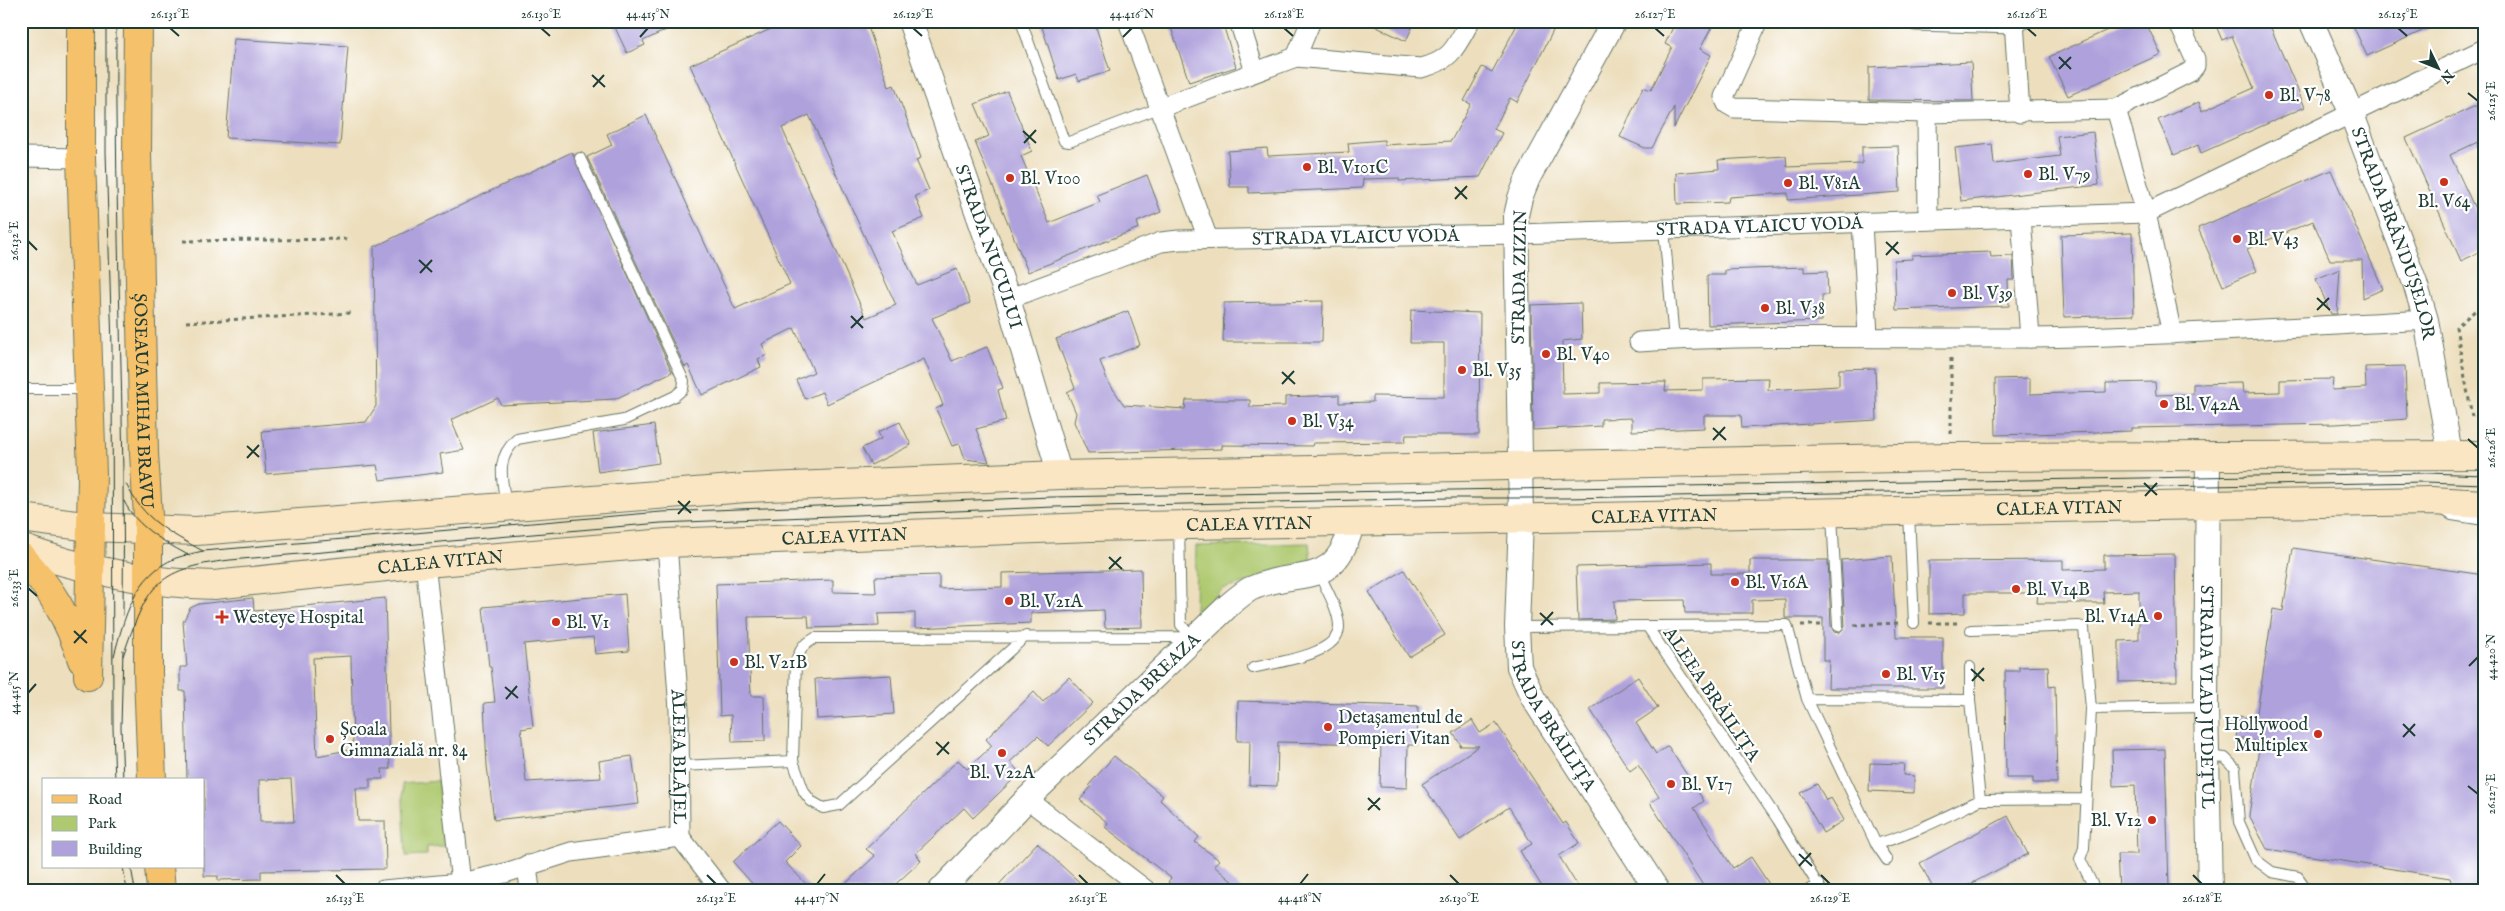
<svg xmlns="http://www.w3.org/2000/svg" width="2505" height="911" viewBox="0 0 2505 911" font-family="'IM FELL English',serif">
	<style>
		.green { fill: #aec96f; stroke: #668352 }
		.building { fill: #afa1dc; fill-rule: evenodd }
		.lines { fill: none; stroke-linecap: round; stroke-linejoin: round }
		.service-casing { stroke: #677664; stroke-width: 12 }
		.minor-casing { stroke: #677664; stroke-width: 21 }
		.tertiary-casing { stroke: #677664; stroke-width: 26 }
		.secondary-casing { stroke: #677664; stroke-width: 30 }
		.primary-casing { stroke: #677664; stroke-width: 30 }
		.path { stroke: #677664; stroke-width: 3; stroke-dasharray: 4 4; stroke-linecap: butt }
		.service { stroke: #fff; stroke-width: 10 }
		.minor { stroke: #fff; stroke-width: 19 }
		.tertiary { stroke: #fff; stroke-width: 24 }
		.secondary { stroke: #fbe6c4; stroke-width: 28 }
		.primary { stroke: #f5c16b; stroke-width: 28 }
		.tram { stroke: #1f3d34; stroke-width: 1 }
		.ticks { fill: none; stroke: #1f3d34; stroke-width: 2 }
		.poi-dot { fill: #c8321e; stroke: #fff; stroke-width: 2 }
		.labels { text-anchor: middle; stroke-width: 4.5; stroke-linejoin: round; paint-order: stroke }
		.poi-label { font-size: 18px; fill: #1f3d34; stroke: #fff; text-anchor: start }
		.street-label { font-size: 18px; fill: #1f3d34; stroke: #fff }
		.neatline { fill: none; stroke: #1f3d34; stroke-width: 2 }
		.ticks-label { font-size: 12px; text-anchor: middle; fill: #1f3d34 }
	</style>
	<rect width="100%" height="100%" fill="#fff"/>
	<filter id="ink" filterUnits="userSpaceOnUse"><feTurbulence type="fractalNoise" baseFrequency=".02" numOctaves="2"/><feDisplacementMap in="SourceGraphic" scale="10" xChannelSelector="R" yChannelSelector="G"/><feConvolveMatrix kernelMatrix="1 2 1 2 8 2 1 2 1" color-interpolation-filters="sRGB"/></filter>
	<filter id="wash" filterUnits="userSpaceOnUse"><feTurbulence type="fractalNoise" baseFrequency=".0096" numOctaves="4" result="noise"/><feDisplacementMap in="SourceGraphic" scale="20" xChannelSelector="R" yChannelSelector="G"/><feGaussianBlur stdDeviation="1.12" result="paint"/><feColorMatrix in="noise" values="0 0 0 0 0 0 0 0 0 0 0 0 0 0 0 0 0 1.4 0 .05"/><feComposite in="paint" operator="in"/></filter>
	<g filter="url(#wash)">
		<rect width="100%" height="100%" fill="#eddfbe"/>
		<!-- green -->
		<path class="green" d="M1309 543 1312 571H1296L1223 589 1195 615 1196 546Z
			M438 781 443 846 427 847V855L406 856 402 784Z"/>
		<g id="blocks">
			<!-- building -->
			<path class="building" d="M612 21H685L643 41 645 45 627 53Z
				M762 21H866L889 87 894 85 915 141 921 158 916 160 929 190 915 196 924 218 892 231 917 285 957 269 970 303 932 318 952 361 987 347 1003 388 998 390 1006 421 976 429 989 462 965 459 960 444 952 446 936 409 943 405 924 359 827 404 822 392 805 399 796 380 814 372 794 328 762 344 767 355 758 359 761 367 702 395 688 365 685 367 587 157 612 145 607 134 646 115 735 309 790 284 690 65 771 29ZM809 115 896 305 866 318 782 128Z
				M1040 21H1094L1110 71 1079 81 1076 74 1059 80Z
				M1169 21H1222L1236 67 1189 82Z
				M1364 21H1415L1406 41Z
				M1519 21H1558L1517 102 1510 98 1494 129 1502 133 1480 177 1399 181V178L1363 179 1362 188 1249 193V187H1230L1228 151 1267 148 1268 156 1349 152 1348 143 1384 140V145L1451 141 1471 104 1464 101 1482 67 1492 72Z
				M1676 21H1715L1700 49 1711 55 1674 128V107L1652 148H1645L1620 137 1643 87 1651 90 1672 47 1665 44Z
				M2127 21H2145L2161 54 2068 96 2049 57Z
				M2214 21H2268L2305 107 2201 153 2198 145 2174 155 2158 120 2199 102 2202 111 2254 88 2232 36 2222 40Z
				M2351 21H2444L2367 56Z
				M234 39 348 46 340 145 226 138Z
				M1971 62 1973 101 1869 100V67Z
				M1007 91 1032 151 1021 156 1049 223 1100 202 1097 195 1147 175 1161 212 1137 222 1139 228 1028 272 975 142 989 136 975 104Z
				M2484 102V139L2450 155 2477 213 2484 210V250L2461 261 2406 138Z
				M2093 132 2099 185 1961 201 1955 148 1992 144 1994 164 2060 156 2057 136Z
				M1898 146 1900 192 1788 200V193L1729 197 1728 202 1677 204 1676 173 1719 169 1718 160 1786 156 1787 167 1862 164V147Z
				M572 152 672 372 615 399 501 405 498 398 451 420 464 450 440 454 443 472 380 480 377 465 266 474 262 431 366 422 376 406 374 247Z
				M2331 170 2383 289 2363 298 2362 260H2330L2313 221 2247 249 2257 271 2223 286 2198 228Z
				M2132 233 2134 315 2064 317 2061 235Z
				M1990 252 1991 257 2013 256 2014 280H2008L2009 306 1896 310 1894 260 1912 259V255Z
				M1804 267V272L1827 271 1828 295H1822V321L1708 325 1707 275H1725V270Z
				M2340 269 2337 314H2331L2316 279Z
				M1323 301 1322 342H1223L1224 303Z
				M1581 303 1582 339 1562 341 1563 394 1600 393V383L1666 382 1665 391 1703 390V379L1769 378 1768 390 1839 386V369L1875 368 1877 420 1742 428 1741 415H1704V428L1632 431V418L1601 419V426L1533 430 1531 305Z
				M1411 310 1480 313 1479 435H1406L1405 442 1313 443 1312 446 1222 445V449L1088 453 1074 422 1076 413 1067 392 1075 388 1056 339 1128 311 1140 345 1100 361 1107 380 1124 405 1185 409 1186 400H1250V407L1285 406V397L1339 395V403L1373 402V396L1444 397V343H1410Z
				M2405 366 2407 419 2336 424 2132 428V431L1996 435 1995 379 2030 378V394L2106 392V383L2155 382 2156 395 2193 394V384L2242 383 2243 393 2280 392V380L2333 379 2332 390 2366 388 2365 367Z
				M900 422 911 445 871 465 862 448 881 439 878 432Z
				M654 425 659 463 598 472 593 433Z
				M2293 548 2484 575V890H2454L2450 878 2267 849 2249 815 2260 742 2236 738 2239 716 2256 719 2273 609 2283 611Z
				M2175 554 2177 681 2119 682V641L2139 640V591L2103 592 2104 603H2037L2038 593H1965V613L1929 614V561L2063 560V570L2104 569V555Z
				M1892 556 1896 637H1943V688H1828L1829 660H1823V618H1785V599L1752 600V613H1685L1684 600 1614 601 1615 619 1578 620 1576 567 1711 563V574H1750V560H1828L1831 626 1834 632 1839 633 1845 626 1841 560Z
				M1141 569 1142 627 1105 628 1104 610 1031 613V623L915 628V613L878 614 879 626 809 628 808 616 748 617 751 696H764L765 741 732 742 731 715 720 716 716 584 833 580V592L876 593 875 577 939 575V589L1002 587V573Z
				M1404 570 1445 635 1409 657 1369 592Z
				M625 594 629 651 595 654 593 637 524 644 533 727 521 729 526 782 601 778 599 761 632 756 639 804 494 820 487 766 484 703 495 702 491 667H489L483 607Z
				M253 598 254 611 385 598 390 769H382L383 779H370V788H356L358 821H385L386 869 261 871V879L218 880V876H204V780H187L185 691H180V667H187L183 622 190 608 199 604ZM351 656 353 749 317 756 313 658ZM291 779 294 822H260L259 780Z
				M2048 666 2049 687 2055 686 2057 783H2033V778H2006L2005 671H2019V667Z
				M891 675 894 714 817 719 815 679Z
				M1069 677 1093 703 1048 746 1038 736 1010 762 1020 773 973 818 964 808 916 853 921 861 889 890H839L875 856 866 849 958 760 967 769 992 746 986 739 1034 692 1043 702Z
				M1638 677 1658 708 1636 723 1656 754 1668 746 1704 801 1694 808 1733 868 1751 857 1773 890H1706L1650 803 1659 797 1638 765 1630 771 1590 709Z
				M1238 701 1418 706 1417 745H1408L1407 788 1380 787 1381 744 1278 742 1277 786 1249 785 1250 741H1237Z
				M1472 720 1480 733 1496 723 1563 824 1566 822 1579 843 1559 856 1580 890H1544L1520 851 1532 844 1509 807 1460 840 1422 784 1479 746H1459L1461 745 1453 733Z
				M2165 749 2169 888 2119 890 2117 854H2137L2135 785 2113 786 2112 750Z
				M1114 756 1163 796 1160 800 1199 837 1195 842 1219 860 1214 866 1242 890H1178L1168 882 1171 878 1105 827 1108 823 1080 800 1091 787 1089 785Z
				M1870 763 1904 764 1903 775 1914 776V793L1869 791Z
				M1817 784 1826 800 1831 798 1844 820 1823 833 1800 793Z
				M2008 816 2028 854 1959 890H1934L1920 863Z
				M778 821 801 846 785 862 812 890H758L733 862Z
				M1037 843 1088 890H994Z"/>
		</g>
	</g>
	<g filter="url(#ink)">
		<use href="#blocks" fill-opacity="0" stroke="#677664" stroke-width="1"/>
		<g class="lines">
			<defs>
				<path id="service" d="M1021 21 1064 141 1069 142 1159 108
					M2483 146H2484
					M1664 229 1674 340
					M27 389H88
					M506 505C502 478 495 459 517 439L624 420 675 396 683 389 684 381 580 158
					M2447 512 2452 515 2484 520
					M1909 513 1914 623
					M1832 515 1838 626
					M1179 526 1181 625 1193 637
					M1647 626 1778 820 1821 890
					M1517 627 1787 625 1807 699 1970 700 1980 800 2086 799
					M1971 630 2079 626 2084 628 2091 709 2084 848 2080 859 2095 890
					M1026 636 839 805 823 808 811 801 804 792 793 761 796 660 803 646 815 638 1190 637
					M1970 667V700
					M1253 668C1275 662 1338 656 1339 627 1339 610 1326 589 1319 573
					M1807 699 1876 844 1887 860
					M2091 709 2206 707
					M2207 756 2225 758 2235 768 2239 822 2256 860 2272 872 2298 877 2307 890
					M680 766 793 761
					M1876 844C1913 834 1947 816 1980 800
					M1809 890 1819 884"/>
				<g id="minor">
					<path d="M1128 21 1208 239"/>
					<path d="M1239 21 1255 72"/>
					<path d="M1758 21 1724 97 1727 104 1734 108 1927 113 2116 109"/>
					<path d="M1916 21 2014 24 2020 21"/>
					<path d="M2014 21 2020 113"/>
					<path d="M1296 57 1311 21"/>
					<path d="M1159 108 1296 57 1421 68C1451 61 1456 47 1470 21"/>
					<path d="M1927 113 1928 220"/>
					<path d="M21 157 81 158"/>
					<path d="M2021 217 2030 338"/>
					<path d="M1862 222 1868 336"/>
					<path id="s1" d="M1008 299 1161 242 1179 240 1516 234 2146 213 2484 49"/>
					<path d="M2172 334 2146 213 2116 109 2190 72 2195 66V59L2178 21"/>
					<path d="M1639 342C1769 334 1900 339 2031 338 2162 336 2294 327 2426 320"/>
					<path id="s2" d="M667 543 679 710 680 837"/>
					<path d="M425 563 461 883"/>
					<path d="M1027 799 1146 890"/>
					<path d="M680 837 721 890"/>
					<path d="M527 865 530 890"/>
					<path d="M383 890 461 883 505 873 571 852 680 837"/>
				</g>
				<g id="tertiary">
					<path id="s3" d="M910 21 1008 299 1060 475"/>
					<path id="s4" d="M1614 21 1528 178 1520 198 1516 216 1521 519 1517 627 1519 667 1533 698 1657 890"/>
					<path id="s5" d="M2311 21 2351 112 2415 283 2426 320 2450 453"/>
					<path id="s6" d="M2208 457 2206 707 2210 890"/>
					<path id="s7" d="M941 890 1027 799 1229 605C1235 600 1243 593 1250 589 1301 566 1334 593 1353 522"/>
				</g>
				<g id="secondary">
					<path d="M21 518 91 527 196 531 746 488 1060 475 1951 457 2484 455"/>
					<path id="s8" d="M21 548C77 569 154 584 214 585L425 563 667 543 1091 527 2208 505 2432 501 2484 504"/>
				</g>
				<g id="primary">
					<path d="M81 21V158L92 475 88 676"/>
					<path id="s9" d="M138 21 137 153 144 453 148 516V673L152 780"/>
					<path d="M21 557C51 587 69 620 82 660"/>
					<path d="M159 867 161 890"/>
				</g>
			</defs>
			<!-- service casing -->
			<use href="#service" class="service-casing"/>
			<!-- minor casing -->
			<use href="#minor" class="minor-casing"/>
			<!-- tertiary casing -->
			<use href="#tertiary" class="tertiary-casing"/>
			<!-- secondary casing -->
			<use href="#secondary" class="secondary-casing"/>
			<!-- primary casing -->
			<use href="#primary" class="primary-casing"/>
			<!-- path -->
			<path class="path" d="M183 241 347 239
				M186 322 352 313
				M1951 358V434
				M2472 417 2456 327 2484 303
				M1929 623H1957
				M1801 625H1822
				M1854 625 1900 623"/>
			<!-- service -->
			<use href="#service" class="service"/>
			<!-- minor -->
			<use href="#minor" class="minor"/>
			<!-- tertiary -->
			<use href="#tertiary" class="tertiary"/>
			<!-- secondary -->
			<use href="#secondary" class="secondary"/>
			<!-- primary -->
			<use href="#primary" class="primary"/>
			<!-- tram -->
			<path class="tram" d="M106 21V152L112 347 113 728 115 780
				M116 21C114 219 126 417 123 615
				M126 484C144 520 168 532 203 551
				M124 501C136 527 166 543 190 556
				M123 650 121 727 123 780
				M114 656C124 618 135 574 176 558 185 555 194 553 203 551L661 512 1052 497 2427 473 2484 475
				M123 656C147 587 154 569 230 560L661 523 1054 507 1450 498H1565L2425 482 2484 484
				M123 867 127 890
				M131 867 135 890"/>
		</g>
	</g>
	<!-- ticks -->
	<path class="ticks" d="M170 28 179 36M541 28 550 36M913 28 922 36M1284 28 1293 36M1655 28 1664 36M2027 28 2036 36M2398 28 2407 36M640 37 648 28M1123 37 1132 28M2059 57 2071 69M2059 69 2071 57M592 75 605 87M593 87 604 75M2468 93 2478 101M1023 131 1036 143M1024 143 1036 130M1455 187 1467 199M1455 199 1467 186M28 241 37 250M1886 242 1899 254M1886 255 1898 242M419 260 432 272M420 273 432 260M2317 298 2330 310M2317 310 2329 298M851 316 863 328M851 328 863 316M1282 372 1295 384M1282 384 1294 371M1713 428 1726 440M2468 439 2478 448M1713 440 1725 427M247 446 259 457M247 458 259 445M2144 483 2157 495M2145 496 2157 483M678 501 691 513M678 514 690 501M1109 557 1122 569M1109 569 1121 557M28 588 37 596M1540 613 1553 625M1541 625 1553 612M74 631 87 643M74 643 86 630M2469 666 2478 657M1971 669 1984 681M1972 681 1984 668M505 687 518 698M28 693 36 684M506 699 517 686M2403 724 2415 736M2403 737 2415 724M936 742 949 754M937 755 949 742M2468 786 2478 794M1368 798 1380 810M1368 810 1380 798M1799 854 1812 866M1799 866 1811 853M336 875 345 884M707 875 716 884M1079 875 1088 884M1450 875 1459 884M1821 875 1830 884M2193 875 2202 884M817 884 825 874M1300 884 1308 874"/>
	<!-- markers -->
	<g class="poi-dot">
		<circle cx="2269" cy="95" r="5"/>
		<circle cx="1307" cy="167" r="5"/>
		<circle cx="2028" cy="174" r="5"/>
		<circle cx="1010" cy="178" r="5"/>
		<circle cx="2444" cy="182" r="5"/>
		<circle cx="1788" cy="183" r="5"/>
		<circle cx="2237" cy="239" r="5"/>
		<circle cx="1952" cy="293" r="5"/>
		<circle cx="1765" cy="308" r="5"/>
		<circle cx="1546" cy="354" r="5"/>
		<circle cx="1462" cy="370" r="5"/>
		<circle cx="2164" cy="404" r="5"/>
		<circle cx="1292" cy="421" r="5"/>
		<circle cx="1735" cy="582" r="5"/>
		<circle cx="2016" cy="589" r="5"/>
		<circle cx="1009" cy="601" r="5"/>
		<circle cx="2158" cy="616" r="5"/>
		<path d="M219.5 609.5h5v5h5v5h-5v5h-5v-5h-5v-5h5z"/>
		<circle cx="556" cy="622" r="5"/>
		<circle cx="734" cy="662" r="5"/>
		<circle cx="1886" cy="674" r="5"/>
		<circle cx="1328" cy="727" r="5"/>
		<circle cx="2318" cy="734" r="5"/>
		<circle cx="330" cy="739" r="5"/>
		<circle cx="1002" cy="753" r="5"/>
		<circle cx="1671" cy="784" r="5"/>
		<circle cx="2152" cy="820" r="5"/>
	</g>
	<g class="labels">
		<!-- poi labels -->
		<g class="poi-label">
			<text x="2279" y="101">Bl. V78</text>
			<text x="1317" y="173">Bl. V101C</text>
			<text x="2038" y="180">Bl. V79</text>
			<text x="1020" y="184">Bl. V100</text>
			<text x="1798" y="189">Bl. V81A</text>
			<text x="2444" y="207" text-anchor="middle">Bl. V64</text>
			<text x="2247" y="245">Bl. V43</text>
			<text x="1962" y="299">Bl. V39</text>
			<text x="1775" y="314">Bl. V38</text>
			<text x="1556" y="360">Bl. V40</text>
			<text x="1472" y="376">Bl. V35</text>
			<text x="2174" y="410">Bl. V42A</text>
			<text x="1302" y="427">Bl. V34</text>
			<text x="1745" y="588">Bl. V16A</text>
			<text x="2026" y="595">Bl. V14B</text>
			<text x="1019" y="607">Bl. V21A</text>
			<text x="2148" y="622" text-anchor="end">Bl. V14A</text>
			<text x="233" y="623">Westeye Hospital</text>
			<text x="566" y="628">Bl. V1</text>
			<text x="744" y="668">Bl. V21B</text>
			<text x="1896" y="680">Bl. V15</text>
			<text x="1338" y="723">Detașamentul de<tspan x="1338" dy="21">Pompieri Vitan</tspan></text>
			<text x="2308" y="730" text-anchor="end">Hollywood<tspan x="2308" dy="21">Multiplex</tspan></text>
			<text x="340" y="735">Școala<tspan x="340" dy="21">Gimnazială nr. 84</tspan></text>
			<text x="1002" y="778" text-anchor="middle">Bl. V22A</text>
			<text x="1681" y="790">Bl. V17</text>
			<text x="2142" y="826" text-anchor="end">Bl. V12</text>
		</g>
		<!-- street labels -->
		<g class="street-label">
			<text dy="6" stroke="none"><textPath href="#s1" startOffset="762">STRADA VLAICU VODĂ</textPath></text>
			<text dy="6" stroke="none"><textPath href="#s5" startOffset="228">STRADA BRÂNDUȘELOR</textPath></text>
			<text dy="6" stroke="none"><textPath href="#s1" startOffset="358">STRADA VLAICU VODĂ</textPath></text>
			<text dy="6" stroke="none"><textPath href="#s3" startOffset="239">STRADA NUCULUI</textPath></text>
			<text transform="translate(1519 277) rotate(-89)" y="6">STRADA ZIZIN</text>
			<text dy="6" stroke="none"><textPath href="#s9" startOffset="380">ȘOSEAUA MIHAI BRAVU</textPath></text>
			<text dy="6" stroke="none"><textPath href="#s8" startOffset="2045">CALEA VITAN</textPath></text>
			<text dy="6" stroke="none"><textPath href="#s8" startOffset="1640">CALEA VITAN</textPath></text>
			<text dy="6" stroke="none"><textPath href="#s8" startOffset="1235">CALEA VITAN</textPath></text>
			<text dy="6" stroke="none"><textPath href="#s8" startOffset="830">CALEA VITAN</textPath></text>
			<text dy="6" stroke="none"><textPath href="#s8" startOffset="425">CALEA VITAN</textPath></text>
			<text dy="6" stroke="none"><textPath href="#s7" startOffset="284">STRADA BREAZA</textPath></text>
			<text transform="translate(1712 694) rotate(56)" y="6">ALEEA BRĂILIȚA</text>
			<text dy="6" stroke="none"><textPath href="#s6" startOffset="240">STRADA VLAD JUDEȚUL</textPath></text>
			<text dy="6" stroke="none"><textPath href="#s4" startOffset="728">STRADA BRĂILIȚA</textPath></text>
			<text dy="6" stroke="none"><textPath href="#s2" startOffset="214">ALEEA BLĂJEL</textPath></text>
		</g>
	</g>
	<!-- margin -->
	<rect width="2505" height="911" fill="none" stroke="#fff" stroke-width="55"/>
	<!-- legend -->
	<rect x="42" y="778" width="162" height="90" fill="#ffffff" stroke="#a5b1ae"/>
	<rect x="52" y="795" width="25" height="8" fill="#f5c16b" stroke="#a5b1ae"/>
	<text x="88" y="804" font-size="15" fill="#1f3d34">Road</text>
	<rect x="52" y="816" width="25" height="15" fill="#aec96f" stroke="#a5b1ae"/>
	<text x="88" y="828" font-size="15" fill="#1f3d34">Park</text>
	<rect x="52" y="841" width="25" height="15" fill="#afa1dc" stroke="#a5b1ae"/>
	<text x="88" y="854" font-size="15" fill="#1f3d34">Building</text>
	<!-- north arrow -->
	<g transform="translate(2438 68) rotate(133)" stroke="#ffffff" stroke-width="4" paint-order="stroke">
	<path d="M0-4L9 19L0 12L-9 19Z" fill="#1f3d34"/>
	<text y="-8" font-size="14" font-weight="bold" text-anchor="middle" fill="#1f3d34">N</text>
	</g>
	<rect x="28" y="28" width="2450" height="856" class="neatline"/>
	<g class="ticks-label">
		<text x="170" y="18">26.131°E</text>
		<text x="541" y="18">26.130°E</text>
		<text x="648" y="18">44.415°N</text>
		<text x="913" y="18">26.129°E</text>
		<text x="1132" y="18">44.416°N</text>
		<text x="1284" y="18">26.128°E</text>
		<text x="1655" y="18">26.127°E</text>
		<text x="2027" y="18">26.126°E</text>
		<text x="2398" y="18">26.125°E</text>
		<text transform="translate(2491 101) rotate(-90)" y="4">26.125°E</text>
		<text transform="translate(14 241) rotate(-90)" y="4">26.132°E</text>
		<text transform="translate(2491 448) rotate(-90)" y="4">26.126°E</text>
		<text transform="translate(14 588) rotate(-90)" y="4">26.133°E</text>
		<text transform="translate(2491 657) rotate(-90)" y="4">44.420°N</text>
		<text transform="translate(14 693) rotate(-90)" y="4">44.415°N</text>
		<text transform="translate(2491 794) rotate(-90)" y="4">26.127°E</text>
		<text x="345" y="902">26.133°E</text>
		<text x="716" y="902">26.132°E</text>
		<text x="817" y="902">44.417°N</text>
		<text x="1088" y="902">26.131°E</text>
		<text x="1300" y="902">44.418°N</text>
		<text x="1459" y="902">26.130°E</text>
		<text x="1830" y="902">26.129°E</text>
		<text x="2202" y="902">26.128°E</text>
	</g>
</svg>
